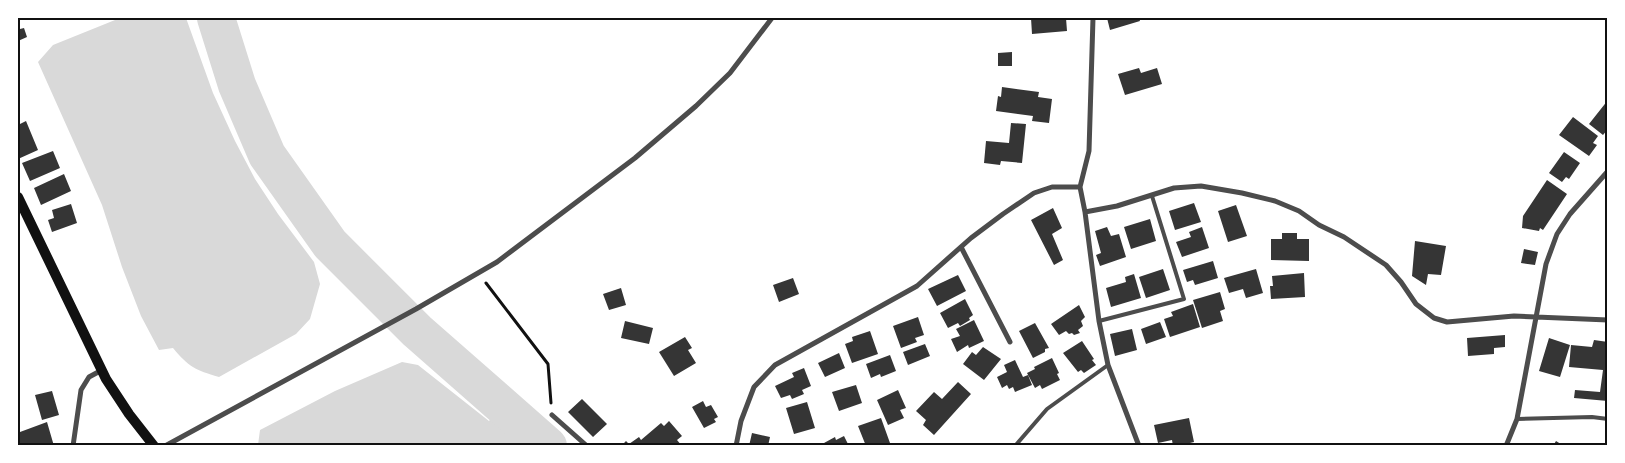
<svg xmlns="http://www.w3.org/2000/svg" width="1625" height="463" viewBox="0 0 1625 463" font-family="Cabin,sans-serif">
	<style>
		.water { fill: #d9d9d9 }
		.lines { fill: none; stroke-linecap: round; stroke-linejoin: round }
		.river { stroke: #d9d9d9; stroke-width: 38 }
		.building { fill: #353535 }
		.path { stroke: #111; stroke-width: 3 }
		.service { stroke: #4c4c4c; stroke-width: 4 }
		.minor { stroke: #4c4c4c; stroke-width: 5 }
		.secondary { stroke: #111; stroke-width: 10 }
		.neatline { fill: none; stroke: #111; stroke-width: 2 }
	</style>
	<rect width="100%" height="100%" fill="#fff"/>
	<!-- water -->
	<path class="water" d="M120 18H186L213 93 235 141 255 179 278 214 314 262 320 284 310 319 296 334 219 377C195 370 189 367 173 348L159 350 141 316 122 267 102 205 38 62 53 45Z
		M402 362 418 365 489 421 501 405 548 445H258L260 430 335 391Z"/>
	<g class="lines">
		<!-- river -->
		<path class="river" d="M216 18 237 85 267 155 330 244 417 331 548 446"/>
	</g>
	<!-- building -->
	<path class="building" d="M1031 18H1066L1067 31 1032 34Z
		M1107 18H1139L1140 21 1110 30Z
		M18 21 20 29 24 28 27 37 18 41Z
		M1012 52V66H998V53Z
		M1139 68 1141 73 1157 68 1162 84 1125 95 1118 74Z
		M1002 87 1039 92 1038 97 1052 99 1049 123 1032 121 1033 116 996 111 998 96 1001 97Z
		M1608 100V129L1603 135 1589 124Z
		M1573 117 1598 136 1593 143 1597 145 1589 156 1559 135Z
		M26 121 38 150 18 159V125Z
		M1011 123 1026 124 1022 163 1001 161 1000 165 984 163 986 141 1009 143Z
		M53 151 60 168 30 181 22 163Z
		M1564 152 1580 163 1569 179 1566 177 1562 182 1549 173Z
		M64 174 71 191 41 205 34 188Z
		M1547 180 1567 194 1543 230 1540 228 1539 231 1522 228 1523 216Z
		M1194 203 1201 222 1175 230 1169 211Z
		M71 204 77 223 52 232 48 220 54 218 52 210Z
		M1236 205 1247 236 1228 242 1218 211Z
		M1053 208 1062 228 1052 234 1063 260 1054 265 1031 220Z
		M1150 219 1156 241 1131 249 1124 227Z
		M1107 227 1111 236 1119 234 1126 257 1100 266 1096 255 1101 253 1095 231Z
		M1202 227 1209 248 1182 257 1176 242 1191 237 1189 232Z
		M1282 233H1297V239H1309V261L1271 260V239H1282Z
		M1415 241 1446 246 1441 275 1428 274 1426 285 1412 276Z
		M1524 249 1538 252 1535 265 1521 263Z
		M1213 261 1218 278 1195 285 1193 280 1187 282 1183 270Z
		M1163 269 1170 290 1146 298 1139 277Z
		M1256 269 1263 293 1246 298 1243 289 1229 293 1224 278Z
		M1304 273 1305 297 1271 299 1270 286H1273L1272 276Z
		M1134 274 1141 298 1111 307 1106 288 1126 282 1125 277Z
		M958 275 966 291 937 306 928 289Z
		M793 278 799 294 779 302 773 285Z
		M621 288 626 305 609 310 603 294Z
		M1220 292 1225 309 1220 311 1223 321 1202 328 1193 300Z
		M965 299 973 315 969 318 970 320 960 326 958 323 948 328 940 313Z
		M1193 304 1200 327 1170 337 1164 319 1173 316 1171 312Z
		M1079 305 1085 317 1081 321 1083 326 1078 330 1080 333 1074 335 1072 333 1069 334 1066 331 1059 335 1051 324Z
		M918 317 924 335 915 338 917 342 901 348 893 326Z
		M974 320 984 341 969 348 968 345 957 352 951 339 960 336 956 329Z
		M625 321 653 328 649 344 621 338Z
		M1160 322 1166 337 1146 344 1141 329Z
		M1035 323 1049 348 1045 349V352L1033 358 1019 331Z
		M1132 329 1137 350 1115 356 1110 334Z
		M870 331 878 354 852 363 845 344 853 341 852 337Z
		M1505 335V347L1494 348V354L1468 356 1467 338Z
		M685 337 692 348 688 350 696 363 674 376 659 352Z
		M1549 338 1570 345 1560 377 1539 371Z
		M1594 340 1608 342V401L1574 398 1575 390 1600 392 1603 370 1569 367 1571 345 1592 347Z
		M1082 341 1094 359 1092 360 1096 365 1084 373 1081 370 1078 372 1063 353Z
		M925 344 930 356 908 365 903 352Z
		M983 347 1001 359 984 380 963 364 972 352 976 355Z
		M839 353 845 368 825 377 818 363Z
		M890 355 896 371 881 377 880 374 871 378 866 364Z
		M1052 358 1059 373 1057 374 1060 380 1042 389 1040 385 1035 388 1027 373 1035 369 1034 367Z
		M1015 360 1023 377 1028 375 1032 385 1015 392 1013 387 1009 389 1007 385 1002 388 997 377 1007 372 1004 365Z
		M804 368 811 386 802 390 804 394 792 399 790 395 781 398 775 386 794 377 792 373Z
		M958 382 971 394 934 435 923 425 926 420 916 411 934 392 942 399Z
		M856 385 862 403 839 411 832 392Z
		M898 390 906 408 900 410 904 418 888 425 877 400Z
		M52 391 59 415 42 420 35 395Z
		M582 399 607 424 593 437 568 412Z
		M703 401 706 407 711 405 718 417 714 419 716 422 704 428 692 407Z
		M807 402 815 428 794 434 786 408Z
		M881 418 890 443 883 446H866L858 426Z
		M1189 418 1194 442 1178 446H1173L1172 440 1158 443 1154 425Z
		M669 421 682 436 677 440 682 446H621L626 441 629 444 639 437 641 440 661 423 664 426Z
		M47 422 54 446H18V424L20 432Z
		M752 433 770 437 768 446H749Z
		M844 436 849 446H825L824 443 835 437 836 440Z
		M1556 441 1564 446H1553Z"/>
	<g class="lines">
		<!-- path -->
		<path class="path" d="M486 283 548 364 551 403"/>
		<!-- service -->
		<path class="service" d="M1099 321 1184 299 1152 196
			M1517 419 1592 417 1608 419
			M1015 446 1047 409 1108 365"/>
		<!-- minor -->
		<path class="minor" d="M1093 18 1089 151 1080 187 1085 212 1099 321 1108 365 1139 446
			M1085 212 1117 206 1174 188 1201 186 1242 193 1275 201 1299 211 1319 225 1344 237 1386 265 1401 282 1416 304 1434 318 1447 322 1514 316 1608 320
			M961 247 1010 342
			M552 415 587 446
			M73 446 81 390 89 377 102 370
			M165 446 416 309 497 262 635 158 696 106 730 73 772 18
			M736 446 741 421 754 387 775 365 917 286 971 238 1003 214 1034 193 1052 187H1080
			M1506 446 1517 419 1546 264 1557 234 1570 214 1608 171"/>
		<!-- secondary -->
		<path class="secondary" d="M18 197 106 379 129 414 154 446"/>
	</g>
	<!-- border -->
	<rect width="1625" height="463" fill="none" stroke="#ffffff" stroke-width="38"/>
	<rect x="19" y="19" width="1587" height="425" class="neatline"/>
</svg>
